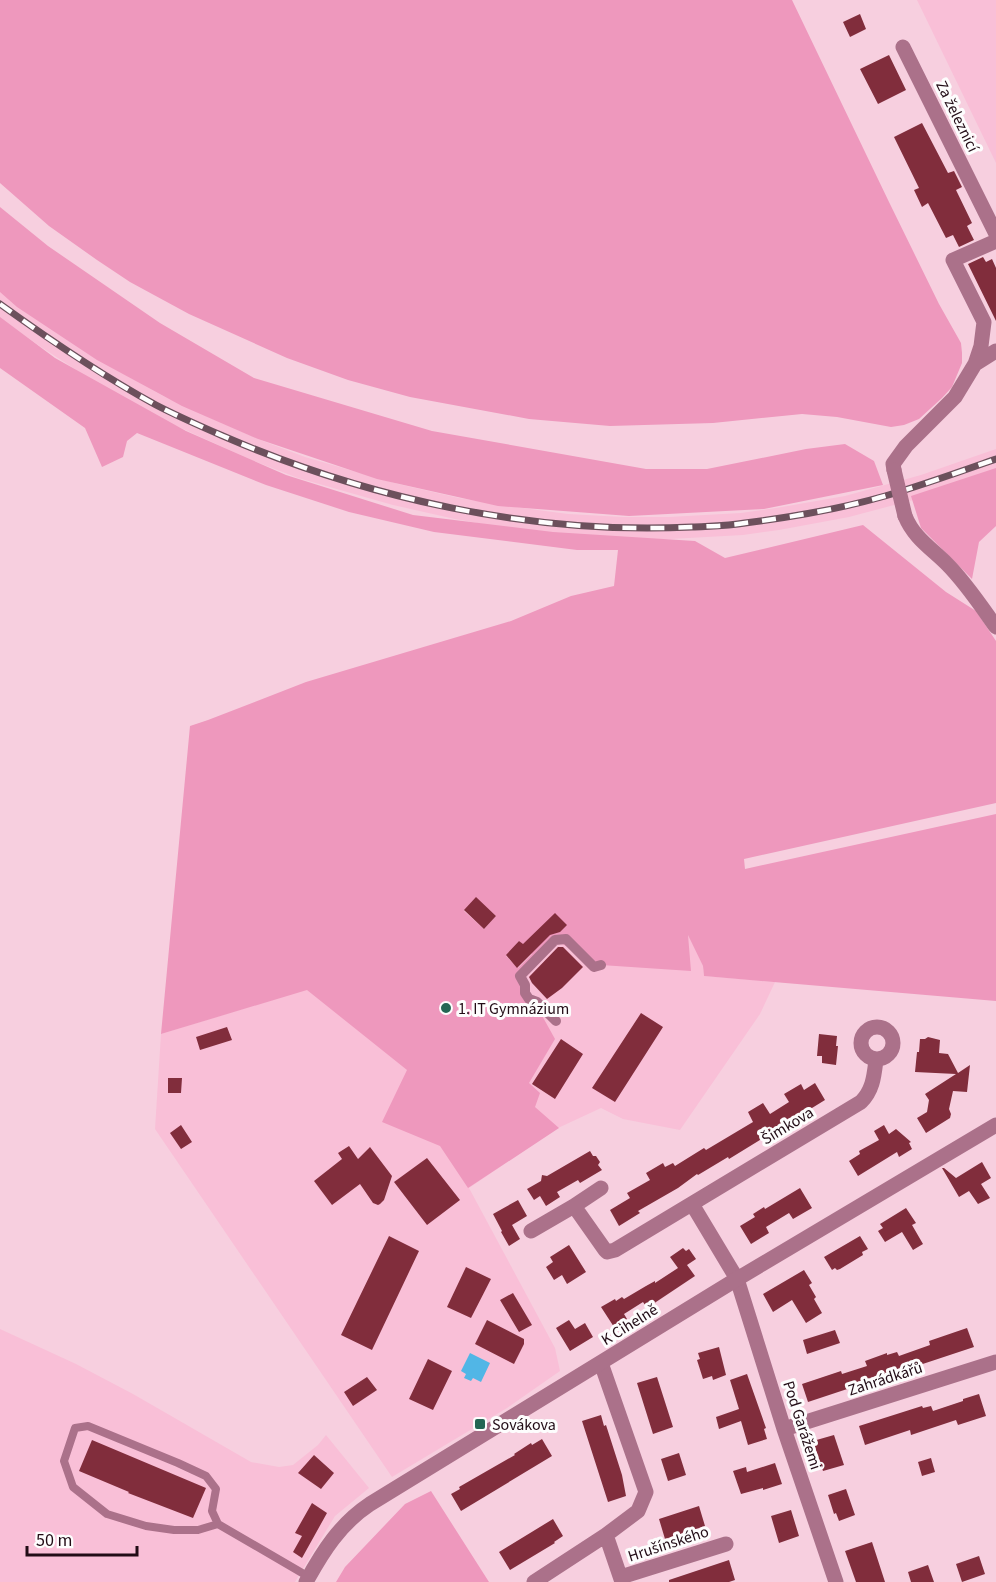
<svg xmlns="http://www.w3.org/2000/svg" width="996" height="1582" viewBox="0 0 996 1582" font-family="'Source Sans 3',sans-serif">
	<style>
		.built { fill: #f9bfd7 }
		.green { fill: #ee98bd; fill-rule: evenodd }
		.water { fill: #51b6e6 }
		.building { fill: #812d3c }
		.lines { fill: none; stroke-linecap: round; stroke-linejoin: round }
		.service { stroke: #ab718a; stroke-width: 8 }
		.pedestrian { stroke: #ab718a; stroke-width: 10 }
		.minor { stroke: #ab718a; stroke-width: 15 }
		.tertiary { stroke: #ab718a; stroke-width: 15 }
		.rail-casing { stroke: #6c505c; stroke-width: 7 }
		.rail { stroke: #fdfdfd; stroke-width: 4.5; stroke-dasharray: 14; stroke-linecap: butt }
		.minor-bridge { stroke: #ab718a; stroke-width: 15 }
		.poi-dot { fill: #256654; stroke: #fdfdfd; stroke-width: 2 }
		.labels { text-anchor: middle; stroke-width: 6; stroke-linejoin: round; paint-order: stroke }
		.street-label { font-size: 16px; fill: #220c16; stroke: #fdfdfd }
		.poi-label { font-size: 16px; fill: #220c16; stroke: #fdfdfd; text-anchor: start }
	</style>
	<rect width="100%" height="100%" fill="#f7cfdf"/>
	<!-- built -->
	<path class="built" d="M917 0H996V163Z
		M0 290 113 368 163 396 215 420 263 441 305 457 398 484 459 498 515 507 568 514 623 517H669L741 513 776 508 845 496 921 475 996 449V472L928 496 849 517 779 530 743 535 670 539H623L512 529 455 519 393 505 298 478 254 461 152 415 101 386 41 347 0 318Z
		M671 824 688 933 703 966 704 976 775 982 760 1014 680 1130 623 1119 601 1108 558 1128 469 1188 555 1348 560 1371 507 1408 392 1477 155 1129 161 1034 307 989 409 857Z
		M0 1329 76 1364 133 1394 251 1462 279 1467 293 1465 318 1445 326 1435 369 1488 335 1516 295 1582H0Z"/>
	<!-- green -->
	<path class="green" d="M0 0H792L889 202 939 304 961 343 962 353V363L952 387 942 398 919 419 904 425 891 427 837 417 802 414 713 423 610 426 529 419 410 397 348 380 287 358 189 314 130 282 97 260 49 226 0 183Z
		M0 207 48 246 160 323 254 378 432 431 646 469H707L806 449 845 444 874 461 883 485 764 509 629 516 498 506 377 479 258 439 182 406 97 360 17 307 0 292Z
		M0 317 55 358 186 431 286 475 413 515 553 532 695 541 725 558 863 525 946 592 976 611 996 641V803L744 859 745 869 996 814V1001L704 976 703 966 688 935 691 971 601 965 555 940 520 976 555 1039 529 1083 540 1093 535 1107 559 1128 468 1188 440 1146 382 1122 407 1070 307 990 161 1034 190 726 208 720 306 682 511 621 571 596 614 586 618 550H577L434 532 349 512 266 485 137 433 127 441 123 457 102 467 85 428 0 368ZM476 898 496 916 484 929 464 911ZM519 941 532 954 518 968 506 956Z
		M996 468V526L979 542 972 579 921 528 911 496Z
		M431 1491 489 1582H336L345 1567 405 1504Z"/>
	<!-- water -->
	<path class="water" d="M470 1353 490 1363 481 1382 473 1378 471 1381 464 1378 466 1374 461 1371Z"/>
	<!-- building -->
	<path class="building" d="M860 14 866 29 850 37 843 22Z
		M889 55 906 90 878 104 860 69Z
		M922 123 948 173 954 171 962 187 956 190 972 223 967 226 974 240 959 247 953 235 946 238 928 203 922 207 914 190 919 188 894 137Z
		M983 257 986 262 992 259 996 268V321L968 264Z
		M476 897 496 916 484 929 464 910Z
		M555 913 567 925 560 932 550 935 517 968 506 955 519 941 523 944Z
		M558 947H563L583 967 562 988 547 999 532 983 529 977Z
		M641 1013 663 1027 615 1102 592 1088Z
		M227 1027 232 1040 200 1050 196 1037Z
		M819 1034 837 1036 836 1046H838L836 1065 822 1063V1056H817Z
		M928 1037 940 1040 939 1053 948 1054 958 1073 970 1065 967 1092 953 1091 949 1109 951 1114 950 1118 926 1133 917 1118 927 1112 929 1100 925 1094 956 1074 915 1072 917 1052H919L920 1039H925Z
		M561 1039 583 1054 555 1099 532 1084Z
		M168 1078H182L181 1093H168Z
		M815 1083 825 1100 729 1159 728 1157 698 1175 697 1174 678 1188 638 1211 640 1213 619 1226 610 1210 630 1198 627 1193 650 1180 646 1173 663 1163 665 1167 673 1163 675 1166 704 1148 706 1150 753 1122 748 1112 763 1103 770 1114 789 1102 784 1094 801 1084 804 1090Z
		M181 1125 192 1142 181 1149 170 1133Z
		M884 1125 889 1134 896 1129 911 1142 909 1143 912 1149 899 1157 897 1152 858 1176 849 1161 860 1154 859 1151 879 1140 874 1131Z
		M349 1146 358 1159 370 1147 392 1176 384 1200 380 1204 378 1205 373 1203 360 1184 332 1205 314 1181 342 1159 338 1153Z
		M590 1151 593 1156H596L600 1162 598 1165 602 1170 580 1183 578 1180 557 1192 560 1197 546 1206 540 1196 534 1200 527 1189 541 1181 542 1175 547 1176Z
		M427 1158 460 1200 427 1225 394 1182Z
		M982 1162 991 1178 981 1184 990 1198 978 1204 969 1191 959 1197 942 1168H944L956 1178Z
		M800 1188 812 1208 793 1219 789 1213 766 1227 769 1233 751 1244 740 1226 755 1217 753 1214 764 1207 765 1209Z
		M518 1200 527 1216 512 1225 520 1239 509 1246 501 1232 502 1231 493 1214Z
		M906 1208 916 1223 912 1225 923 1244 913 1250 902 1232 885 1242 878 1231 883 1228 880 1224Z
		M389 1236 419 1251 372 1350 341 1335Z
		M860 1236 868 1249 862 1252 863 1255 840 1269 837 1270 835 1268 832 1270 824 1257Z
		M569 1245 586 1272 567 1284 562 1275 554 1280 546 1267 553 1262 550 1257Z
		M683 1248 686 1251 689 1249 696 1259 687 1265 695 1276 647 1308 643 1302 624 1314 627 1319 614 1327 601 1307 615 1299 616 1301 622 1297 624 1299 646 1286 655 1281V1283L678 1268 670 1257Z
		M466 1267 491 1279 471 1318 447 1307Z
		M804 1270 812 1283 809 1285 816 1297 814 1299 822 1313 806 1323 792 1300 773 1312 763 1294Z
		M513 1293 532 1325 519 1332 500 1300Z
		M487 1320 524 1339V1344L514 1364 475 1344Z
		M569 1320 575 1329 585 1323 593 1337 570 1351 556 1328Z
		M967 1328 974 1347 808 1402 802 1384 841 1371 842 1374 867 1366 865 1361 887 1353V1355L897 1352 899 1356 930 1345 929 1341Z
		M835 1330 840 1343 807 1354 803 1340Z
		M719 1347 726 1375 713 1380 712 1376 703 1379 697 1360 700 1359 698 1353Z
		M428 1359 452 1371 433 1410 409 1399Z
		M747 1374 766 1428 764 1429 767 1439 748 1445 741 1421 719 1429 716 1417 739 1409 730 1380Z
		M367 1377 377 1390 353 1406 344 1392Z
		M657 1377 673 1427 653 1434 637 1383Z
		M979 1394 986 1416 958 1425 956 1420 911 1435 910 1430 865 1445 859 1426 922 1406 923 1408 931 1406 933 1411 963 1401V1399Z
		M601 1415 604 1426 606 1425 622 1475 626 1496 608 1502 582 1421Z
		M834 1435 844 1465 823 1471 813 1441Z
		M542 1439 552 1456 461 1511 451 1494 460 1489 459 1487 515 1455 514 1454 531 1443 532 1445Z
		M92 1440 206 1488 193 1518 128 1493 129 1492 79 1471Z
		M679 1453 686 1475 668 1481 661 1459Z
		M314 1455 334 1473 321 1489 298 1473Z
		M931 1458 935 1472 922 1476 918 1462Z
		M775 1463 782 1484 763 1490V1488L741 1494 733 1471 746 1467 747 1472Z
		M846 1489 855 1515 839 1521 836 1513 834 1514 828 1495Z
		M312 1503 327 1513 302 1558 293 1552 302 1536 295 1533Z
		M699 1506 705 1526 665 1539 659 1519Z
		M791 1510 799 1536 779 1543 771 1516Z
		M553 1519 563 1536 554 1542 555 1543 510 1570 499 1552Z
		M872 1542 885 1582H856L845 1551Z
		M979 1556 985 1574 962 1582 956 1564Z
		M729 1560 735 1580 729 1582H669V1580Z
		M928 1565 934 1582H911L908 1572Z"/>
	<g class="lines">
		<!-- service -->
		<path class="service" d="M218 1524 198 1530H174L146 1526 107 1514 73 1487 64 1461 75 1428 88 1426 178 1463 206 1476 216 1489 212 1511 218 1524 309 1577"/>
		<!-- pedestrian -->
		<path class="pedestrian" d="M556 1021 537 1002 529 999 525 993V985L520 976 555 940 566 939 594 967 601 965"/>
		<!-- minor -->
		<path class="minor" d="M903 47 996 234
			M975 364 996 351
			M894 470 893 464 906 446 955 397 975 364 981 346 984 322 953 260 996 241
			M905 516C914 538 931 548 947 564 966 583 981 606 996 627
			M861 1043a16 16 0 1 1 32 0a16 16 0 1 1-32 0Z
			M692 1204 737 1279 784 1429 836 1582
			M574 1206 601 1188
			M531 1231 574 1206 605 1250 607 1252 615 1250 861 1102C873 1090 874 1076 876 1060
			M601 1363 646 1492 638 1511 606 1535 622 1582
			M784 1429 996 1362
			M621 1577 726 1544
			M534 1582 606 1535"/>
		<!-- tertiary -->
		<path class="tertiary" d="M306 1582C323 1551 340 1524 370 1504L737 1279 996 1125"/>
		<defs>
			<path id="rail" d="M0 304C50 340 101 375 156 405 177 416 200 426 223 436 369 499 533 535 692 527 710 526 728 526 745 523 792 517 840 509 885 496 923 485 959 472 996 459"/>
		</defs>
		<!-- rail casing -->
		<use href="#rail" class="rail-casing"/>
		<!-- rail -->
		<use href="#rail" class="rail"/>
		<!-- minor-bridge -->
		<path class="minor-bridge" d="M894 470 905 516"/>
	</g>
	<!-- markers -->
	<g class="poi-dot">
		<circle cx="446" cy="1008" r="6"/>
		<rect x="474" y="1418" width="12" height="12" rx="3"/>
	</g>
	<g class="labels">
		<!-- street labels -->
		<g class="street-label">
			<text transform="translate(958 116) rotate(64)" y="6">Za železnicí</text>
			<text transform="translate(787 1125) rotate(-31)" y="6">Šimkova</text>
			<text transform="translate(629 1324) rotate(-32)" y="6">K Cihelně</text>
			<text transform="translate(885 1378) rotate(-18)" y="6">Zahrádkářů</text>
			<text transform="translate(803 1425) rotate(72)" y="6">Pod Garážemi</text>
			<text transform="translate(668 1543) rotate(-18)" y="6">Hrušínského</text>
		</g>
		<!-- poi labels -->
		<g class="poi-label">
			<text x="458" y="1014">1. IT Gymnázium</text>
			<text x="492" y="1430">Sovákova</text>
		</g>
	</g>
	<!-- scale -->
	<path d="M27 1546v9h110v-9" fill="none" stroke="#220c16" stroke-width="3"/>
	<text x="36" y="1546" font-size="18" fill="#220c16" stroke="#fdfdfd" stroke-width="4.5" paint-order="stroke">50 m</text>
</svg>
